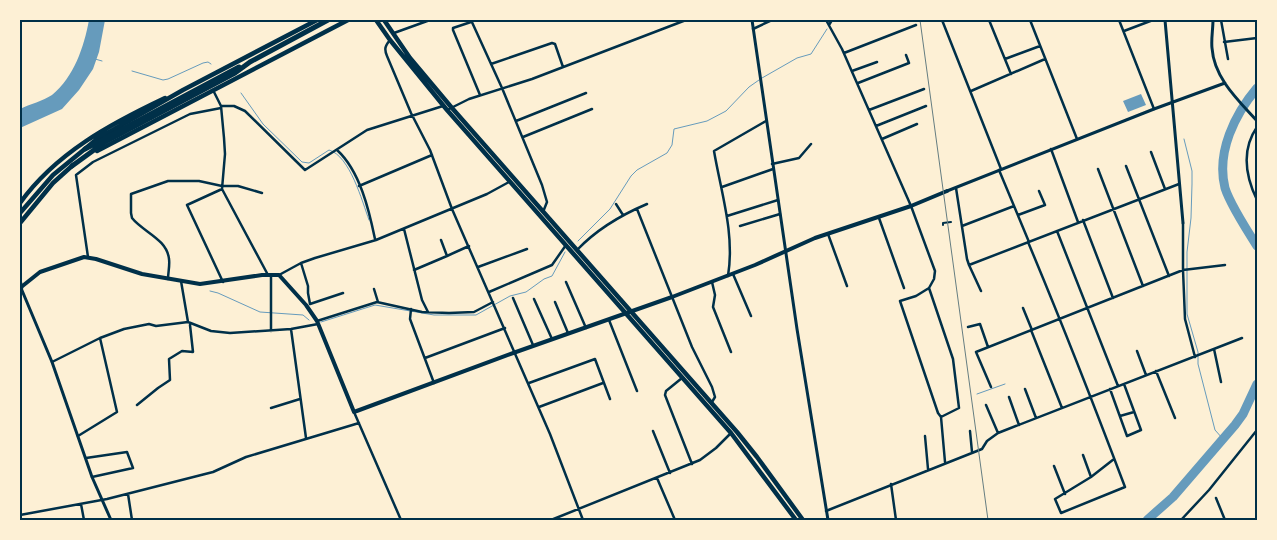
<svg xmlns="http://www.w3.org/2000/svg" width="1277" height="540" viewBox="0 0 1277 540" font-family="'Times New Roman',serif">
	<style>
		.water { fill: #669bbc }
		.lines { fill: none; stroke-linecap: round; stroke-linejoin: round }
		.stream { stroke: #669bbc; stroke-width: 1 }
		.river { stroke: #669bbc; stroke-width: 9 }
		.pedestrian { stroke: #003049; stroke-width: 2 }
		.minor { stroke: #003049; stroke-width: 2.5 }
		.tertiary { stroke: #003049; stroke-width: 3 }
		.secondary { stroke: #003049; stroke-width: 4 }
		.trunk { stroke: #003049; stroke-width: 4.5 }
		.motorway { stroke: #003049; stroke-width: 5 }
		.rail { stroke: #657d81; stroke-width: 1 }
		.neatline { fill: none; stroke: #003049; stroke-width: 2 }
	</style>
	<rect width="100%" height="100%" fill="#fdf0d5"/>
	<!-- water -->
	<path class="water" d="M89 20H105L99 52 93 69 79 90 62 109 20 128V109C30 104 43 101 52 95 74 77 84 47 89 20Z
		M1141 94 1146 105 1128 112 1123 101Z"/>
	<g class="lines">
		<!-- stream -->
		<path class="stream" d="M95 59 102 61
			M132 71 163 80 168 79 203 63 208 62 211 64
			M762 78 797 58 811 54 827 29
			M241 93 263 124 302 162 309 163 329 150C350 156 362 201 369 220
			M1184 139 1192 171V184L1191 218 1187 252V314L1198 352V364L1215 430 1223 439
			M578 241 610 209 631 176 637 170 667 153 672 145 674 129 707 121 726 111 749 87 759 80
			M210 291 218 293 260 312 303 315 309 320
			M321 322 375 305 434 315H476L510 296 526 292 544 279 552 276 565 252
			M977 394 1005 384"/>
		<!-- river -->
		<path class="river" d="M1257 88C1235 114 1216 152 1225 188 1230 204 1248 232 1257 246
			M1147 520 1173 497 1235 425 1243 414 1257 384"/>
		<!-- pedestrian -->
		<path class="pedestrian" d="M943 225V223L951 222"/>
		<!-- minor -->
		<path class="minor" d="M471 20 502 88 542 185 547 202 543 212
			M826 20 842 49 911 206 935 271 934 279 929 288 916 296 900 301 938 413 941 417
			M942 20 1001 169
			M989 20 1011 74
			M1030 20 1077 139
			M1119 20 1154 109
			M1221 20 1228 59
			M471 22 453 28V30L480 95
			M829 25 832 20
			M753 29 772 20
			M1124 31 1153 20
			M394 33 430 20
			M390 40C385 46 384 49 387 56L411 113 430 150 452 209 550 434 583 520
			M1224 42 1257 38
			M844 53 916 25
			M1005 59 1040 46
			M491 64 552 43 555 44 563 67
			M852 71 877 62
			M858 83 909 63 906 55
			M213 90 221 106 224 138 225 154 222 189 268 275
			M971 91 1045 59
			M221 106H234L245 111 305 170 367 130 443 106
			M447 110 469 99 532 79 686 20
			M869 110 924 89
			M516 121 586 93
			M876 126 926 106
			M1257 127C1241 150 1245 175 1257 200
			M523 137 592 109
			M882 139 917 124
			M1051 149 1078 222
			M337 150C360 171 369 210 375 239
			M1151 152 1165 189
			M772 164 799 158 811 144
			M1126 166 1169 276
			M1098 169 1143 286
			M999 170 1029 242
			M359 186 432 155
			M722 187 773 169
			M956 188 967 259 969 265 1179 184
			M222 189 187 205 223 282
			M616 204 623 215
			M637 209 692 347 712 387 715 397 712 402
			M1018 215 1045 205 1039 191
			M727 216 778 200
			M879 218 904 288
			M1083 220 1113 298
			M1183 223V270L1185 319 1195 357
			M740 226 780 214
			M962 226 1014 206
			M404 229 422 300 428 312
			M1057 231 1118 386
			M828 234 847 286
			M441 240 447 256 469 246
			M1028 242C1062 323 1094 405 1125 487L1061 513 1055 499 1091 477 1114 459
			M577 250C597 229 621 215 647 204
			M88 257 76 175 93 162 190 114 221 108
			M301 263 308 286V293L310 304
			M969 265 981 291
			M478 267 527 249
			M414 270 447 256
			M733 274 751 316
			M271 275V331
			M279 275 301 263 315 258 376 240 487 194 509 182
			M728 276C735 234 721 192 714 151L766 121
			M168 279C168 273 170 265 169 259 167 239 143 232 132 218L131 213V194L168 181H199L222 186H238L262 193
			M181 281 188 322
			M566 282 586 328
			M712 282 715 295 713 307 731 352
			M929 288 953 359 959 408 941 417 945 462
			M374 289 378 302
			M489 292 552 265 566 245
			M513 298 533 345
			M534 299 552 339
			M555 302 568 333
			M310 304 343 293
			M1023 308 1032 330
			M411 309 410 319 434 383
			M609 320 637 391
			M317 321 377 302 422 312 449 313 474 312 493 302
			M968 327 980 324 988 347
			M291 329 306 438
			M1031 330 1062 408
			M1214 349 1221 382
			M1137 351 1146 375
			M425 358 505 328
			M52 362 100 338 124 329 149 324 156 326 188 322 211 331 230 333 291 329 318 324
			M1156 371 1175 418
			M682 378 666 391 665 395 692 464
			M529 383 595 359 610 399
			M991 387 976 352 1183 270 1225 265
			M1025 389 1036 418
			M1110 389 1127 436 1141 430 1124 384
			M1009 397 1019 425
			M137 405 158 388 170 380 169 359 182 351 193 352 190 325
			M986 405 998 433
			M539 407 603 383
			M271 408 300 399
			M354 412 401 520
			M1120 416 1134 412
			M653 431 670 473
			M970 431 972 452
			M78 436 117 412 100 338
			M925 436 928 469
			M1083 455 1091 477
			M86 458 127 452 133 468 92 477
			M1054 466 1065 494
			M657 478 675 520
			M891 484 896 520
			M128 494 132 520
			M1216 498 1225 520
			M81 504 84 520
			M826 511 982 449 987 441 998 433 1242 338
			M20 515 107 499 213 472 246 457 359 423
			M551 520 700 460 716 448 731 433
			M1181 520 1209 490 1257 430"/>
		<!-- tertiary -->
		<path class="tertiary" d="M752 20 797 329 828 520
			M1165 20 1183 223
			M1213 20C1213 29 1211 39 1212 48 1214 78 1238 100 1257 121
			M947 191 1154 109 1225 83
			M21 288 52 362 92 477 111 520"/>
		<!-- secondary -->
		<path class="secondary" d="M20 288 40 272 84 257 96 259 142 274 200 284 262 275H279L306 305 317 321 354 412 516 352 672 297 755 265 815 238 911 206 947 191"/>
		<!-- trunk -->
		<path class="trunk" d="M376 20 390 40 447 110 731 433 796 520
			M384 20 410 58 452 108 737 432 757 457 803 520
			M97 151 348 20
			M20 203C56 153 110 124 165 98
			M20 213 53 175 97 139 183 90 317 20
			M20 223 53 183 73 165
			M20 283 21 288"/>
		<!-- motorway -->
		<path class="motorway" d="M85 149 239 67
			M72 166 105 142 235 73 250 62 328 20"/>
		<!-- rail -->
		<path class="rail" d="M920 20 988 520"/>
	</g>
	<!-- border -->
	<rect width="1277" height="540" fill="none" stroke="#fdf0d5" stroke-width="42"/>
	<rect x="21" y="21" width="1235" height="498" class="neatline"/>
</svg>
